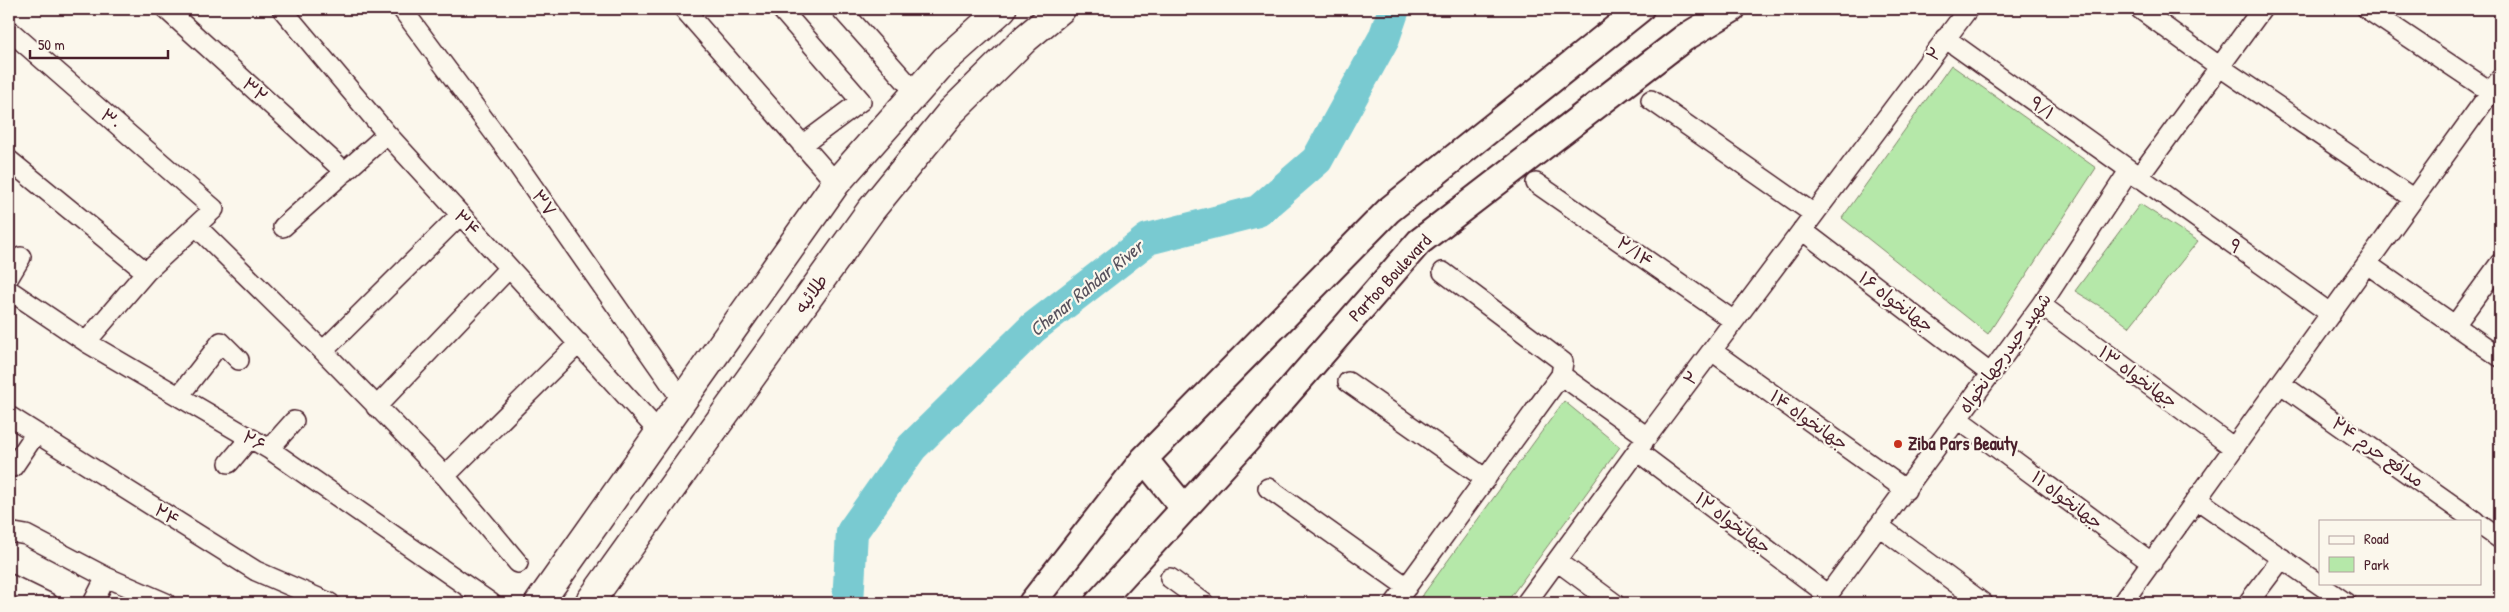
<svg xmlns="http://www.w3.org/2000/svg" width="2509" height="612" viewBox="0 0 2509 612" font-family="'Patrick Hand','Playpen Sans Arabic',sans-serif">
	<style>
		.green { fill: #b5e8a9; stroke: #80846a }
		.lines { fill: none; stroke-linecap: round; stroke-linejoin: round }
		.river { stroke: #79cad1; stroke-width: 32 }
		.street-casing { stroke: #4a1f2b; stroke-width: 22 }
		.secondary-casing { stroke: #4a1f2b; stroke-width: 30 }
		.primary-casing { stroke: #4a1f2b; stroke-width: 31 }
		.street { stroke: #fbf7ec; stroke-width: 19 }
		.secondary { stroke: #fbf7ec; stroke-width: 26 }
		.primary { stroke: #fbf7ec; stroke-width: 28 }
		.poi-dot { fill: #c8321e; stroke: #fbf7ec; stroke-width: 2 }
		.labels { text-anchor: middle; stroke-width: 4.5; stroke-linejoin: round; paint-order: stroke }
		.street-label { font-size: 18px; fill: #4a1f2b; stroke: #fbf7ec }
		.poi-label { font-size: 18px; font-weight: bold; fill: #4a1f2b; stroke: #fbf7ec; text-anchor: start }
		.water-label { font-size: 19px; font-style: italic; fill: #58525d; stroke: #fbf7ec }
	</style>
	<rect width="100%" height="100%" fill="#fbf7ec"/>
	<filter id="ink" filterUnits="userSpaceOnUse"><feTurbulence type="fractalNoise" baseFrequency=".02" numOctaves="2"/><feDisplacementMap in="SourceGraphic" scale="10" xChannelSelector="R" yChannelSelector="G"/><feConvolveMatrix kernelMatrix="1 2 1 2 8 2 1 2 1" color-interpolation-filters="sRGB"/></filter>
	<g filter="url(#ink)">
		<!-- green -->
		<path class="green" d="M1951 65 2096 168 1988 334 1842 218Z
			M2140 204 2198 241 2129 327 2108 311 2075 291Z
			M1564 401 1620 447 1506 603H1417Z"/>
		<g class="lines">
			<!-- river -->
			<path class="river" d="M848 603 852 532 912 447 1033 328 1148 239 1258 211 1317 160 1384 38 1394 9"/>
			<defs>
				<path id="street" d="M166 9 345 172
					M282 9 387 134 659 432
					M402 9 512 157 682 400
					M684 9 836 183
					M781 9 861 101 802 145
					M841 9 916 93
					M2140 9 2220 67 2414 199
					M2367 9 2491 92
					M9 30 214 209 146 272 86 342
					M1945 38 2331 314
					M1651 100 1814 214
					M9 160 146 272
					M2138 178 2262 9
					M1536 183 1734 321
					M196 226 323 351 445 476 518 563
					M283 227 387 134
					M1802 230 1991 374
					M2367 264 2500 357
					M1443 272 1563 362 1561 375
					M9 277 21 257
					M9 290 86 342 269 449 491 603
					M2041 305 2234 448
					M2455 325 2500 263
					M323 351 460 215
					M1712 351 1906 490
					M1348 382 1486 479
					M2281 384 2475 521
					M179 396 221 342 239 360
					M376 407 508 269
					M9 416 256 571 330 603
					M1958 419 2152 563
					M269 449 294 421
					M1637 451 1828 595
					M229 463 250 438
					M13 467 36 433
					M445 476 579 343
					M1268 488 1407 587
					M2198 500 2346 603
					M2480 525 2500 539
					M1879 526 1983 603
					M9 532 26 535 106 577 166 603
					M1557 561 1614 603
					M1170 578 1204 603
					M9 584 48 603
					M93 603 106 577
					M1395 603 1561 375 1647 437 1968 9
					M1526 603 1643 443
					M1822 603 2041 305 2129 171
					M2122 603 2500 79
					M2248 603 2282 558"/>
				<path id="secondary" d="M1144 459 1184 508
					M1032 603 1144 459 1389 210 1640 9
					M1098 603 1246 441 1419 242 1684 38 1732 9"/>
				<path id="primary" d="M539 603 836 183 945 60 1002 9
					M589 603 871 210 951 112 1026 38 1061 9"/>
			</defs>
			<!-- street casing -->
			<use href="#street" class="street-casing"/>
			<!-- secondary casing -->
			<use href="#secondary" class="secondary-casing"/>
			<!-- primary casing -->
			<use href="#primary" class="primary-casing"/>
			<!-- street -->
			<use href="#street" class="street"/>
			<!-- secondary -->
			<use href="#secondary" class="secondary"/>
			<!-- primary -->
			<use href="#primary" class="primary"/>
		</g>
	</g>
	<!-- markers -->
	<circle class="poi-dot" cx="1898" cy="444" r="5"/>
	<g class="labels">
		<!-- street labels -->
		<g class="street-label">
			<text transform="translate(1934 54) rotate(-53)" y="6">۲</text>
			<text transform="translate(255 90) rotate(42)" y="6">۳۲</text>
			<text transform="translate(2042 108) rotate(36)" y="6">۹/۱</text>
			<text transform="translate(111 119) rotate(41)" y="6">۳۰</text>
			<text transform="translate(544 203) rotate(55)" y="6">۳۷</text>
			<text transform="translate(467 223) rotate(48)" y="6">۳۴</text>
			<text transform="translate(2235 246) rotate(35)" y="6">۹</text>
			<text transform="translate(1635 252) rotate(35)" y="6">۲/۱۴</text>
			<text transform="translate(1390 278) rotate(-47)" y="6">Partoo Boulevard</text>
			<text transform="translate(811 294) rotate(-54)" y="6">طلائیه</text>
			<text transform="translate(1896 302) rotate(37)" y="6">جهانخواه ۱۶</text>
			<text transform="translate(2005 353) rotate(-54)" y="6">شهید حیدرجهانخواه</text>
			<text transform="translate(2138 377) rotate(36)" y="6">جهانخواه ۱۳</text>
			<text transform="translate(1691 378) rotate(-53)" y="6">۲</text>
			<text transform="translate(1809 420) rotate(35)" y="6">جهانخواه ۱۴</text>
			<text transform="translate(254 441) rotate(31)" y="6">۲۶</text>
			<text transform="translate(2378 452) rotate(35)" y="6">مدافع حرم ۲۴</text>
			<text transform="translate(2067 500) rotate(37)" y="6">جهانخواه ۱۱</text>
			<text transform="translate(167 515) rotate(32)" y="6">۲۴</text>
			<text transform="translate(1733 523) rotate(37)" y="6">جهانخواه ۱۲</text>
		</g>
		<!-- poi labels -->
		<g class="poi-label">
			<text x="1908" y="450">Ziba Pars Beauty</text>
		</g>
		<!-- water labels -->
		<g class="water-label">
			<text transform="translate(1086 288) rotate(-39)" y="7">Chenar Rahdar River</text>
		</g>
	</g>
	<!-- margin -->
	<rect width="2509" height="612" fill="none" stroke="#fbf7ec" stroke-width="30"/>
	<rect x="15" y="15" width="2479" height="582" fill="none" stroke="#4a1f2b" stroke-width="2" filter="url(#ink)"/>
	<!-- legend -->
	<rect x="2319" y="520" width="162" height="65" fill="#fbf7ec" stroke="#b4a19f"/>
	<rect x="2329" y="536" width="25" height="8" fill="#fbf7ec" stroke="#b4a19f"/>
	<text x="2364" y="544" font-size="15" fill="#4a1f2b">Road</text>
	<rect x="2329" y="557" width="25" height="15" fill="#b5e8a9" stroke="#b4a19f"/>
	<text x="2364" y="570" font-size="15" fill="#4a1f2b">Park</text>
	<!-- scale -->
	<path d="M30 50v8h138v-8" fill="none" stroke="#4a1f2b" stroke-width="2.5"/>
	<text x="38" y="50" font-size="15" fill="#4a1f2b" stroke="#fbf7ec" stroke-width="4" paint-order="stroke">50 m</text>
</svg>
